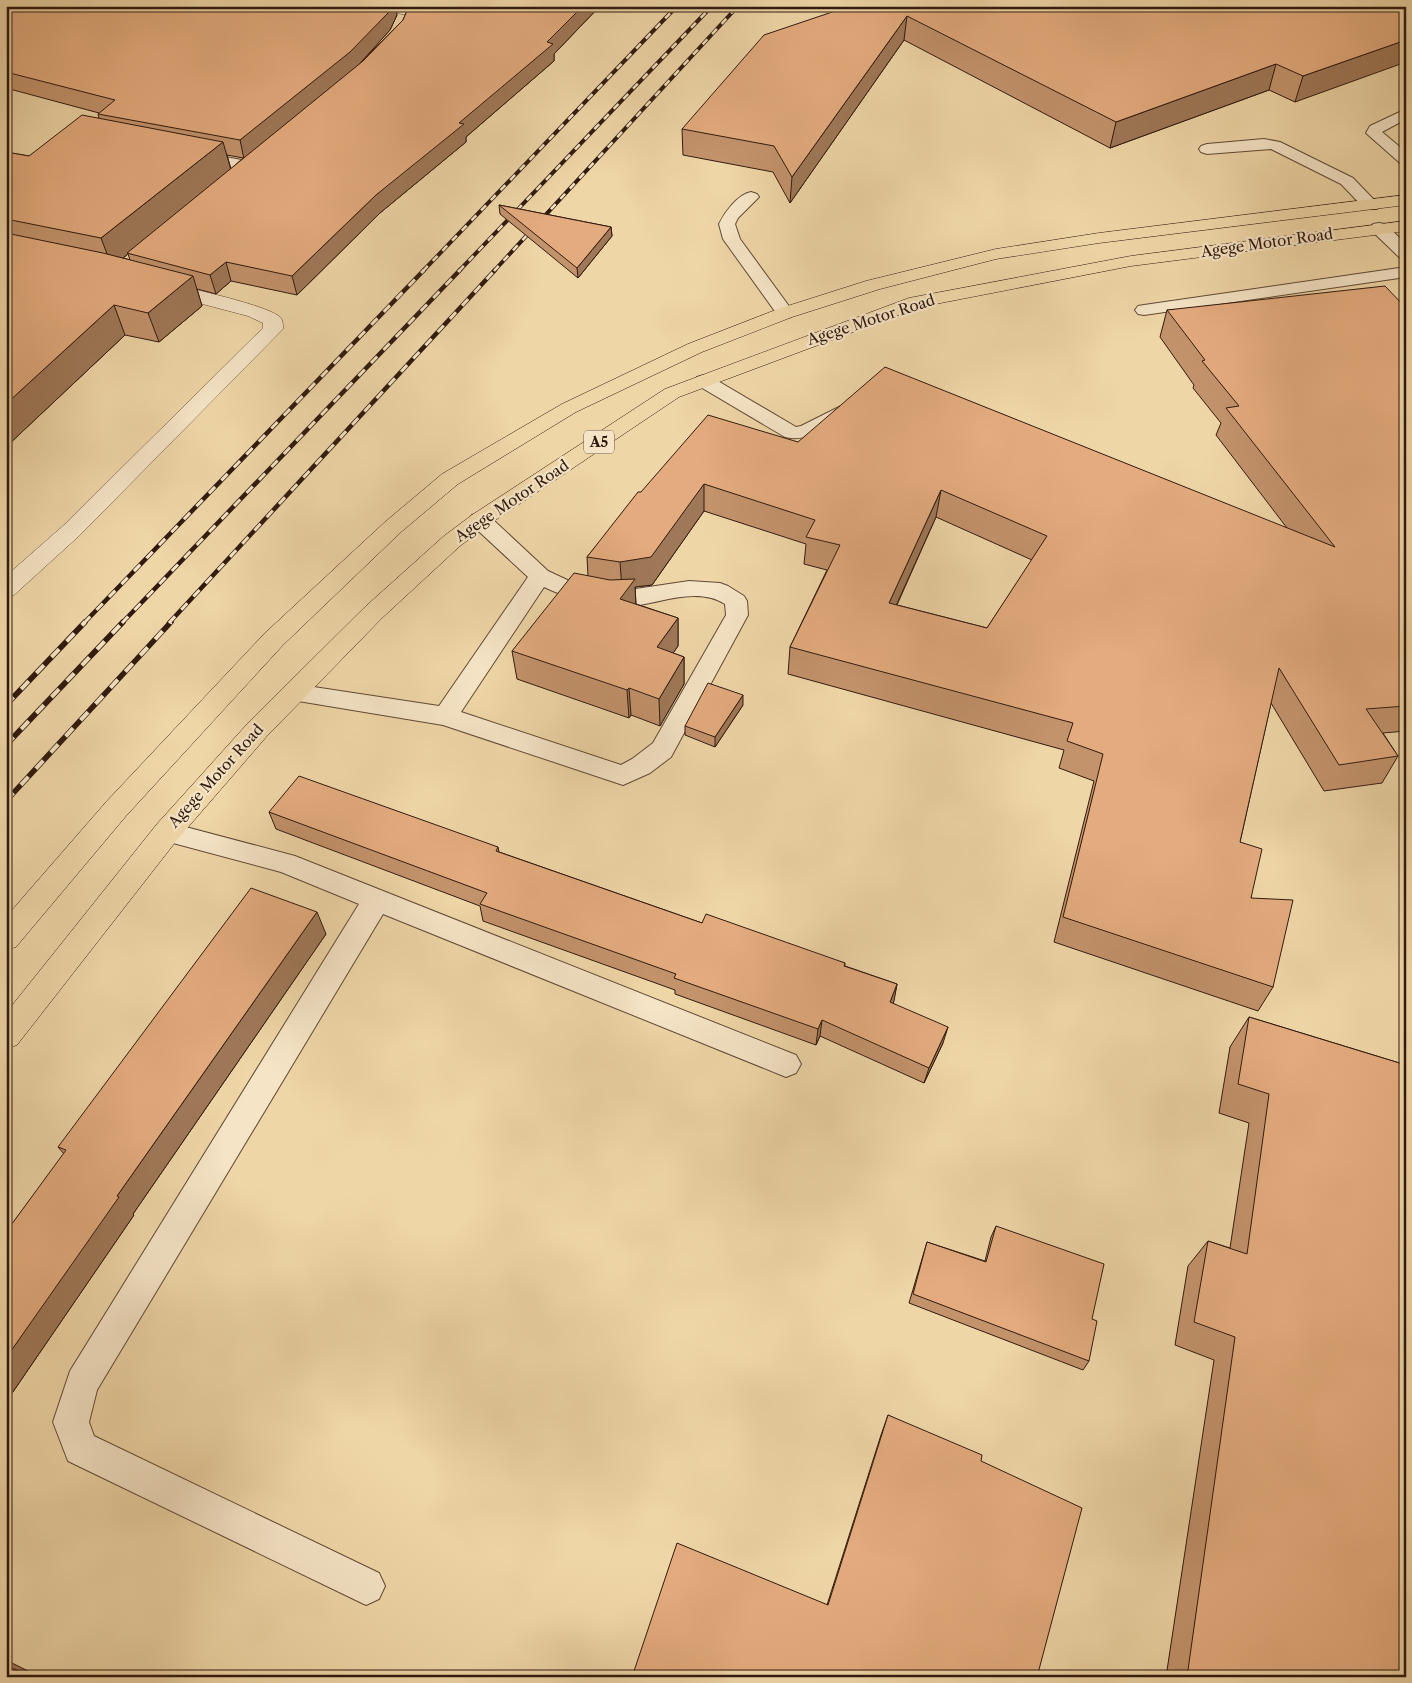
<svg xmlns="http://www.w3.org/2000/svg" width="1412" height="1683" viewBox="0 0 1412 1683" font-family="'Libre Caslon Text',serif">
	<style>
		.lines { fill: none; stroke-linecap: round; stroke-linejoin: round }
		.lane-casing { stroke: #604935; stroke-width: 2 }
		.street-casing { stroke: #604935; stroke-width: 1 }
		.highway-casing { stroke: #301a0f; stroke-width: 1 }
		.lane { fill: #f5e4c6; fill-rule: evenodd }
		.street { fill: #f5e4c6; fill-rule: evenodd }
		.highway { fill: #efd6a7; fill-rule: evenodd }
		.rail-far2-casing { stroke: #301a0f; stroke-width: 4 }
		.rail-far1-casing { stroke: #301a0f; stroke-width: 4.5 }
		.rail-casing { stroke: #301a0f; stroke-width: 5.5 }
		.rail-far2 { stroke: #f5e4c6; stroke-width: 2.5; stroke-dasharray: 7; stroke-linecap: butt }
		.rail-far1 { stroke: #f5e4c6; stroke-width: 3; stroke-dasharray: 9; stroke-linecap: butt }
		.rail { stroke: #f5e4c6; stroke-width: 4; stroke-dasharray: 11; stroke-linecap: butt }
		.wall { fill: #c3936c; stroke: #301a0f; fill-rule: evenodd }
		.shaded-wall { fill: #9f7858; stroke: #301a0f }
		.building { fill: #e3ab7e; stroke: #301a0f; fill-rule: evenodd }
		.labels { text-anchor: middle; stroke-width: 4.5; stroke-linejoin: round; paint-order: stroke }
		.shield { fill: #f5e4c6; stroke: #6b5746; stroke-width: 1 }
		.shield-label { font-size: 14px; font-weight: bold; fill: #301a0f }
		.street-label { font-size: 15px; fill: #301a0f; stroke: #f5e4c6 }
	</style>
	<rect width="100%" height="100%" fill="#efd6a7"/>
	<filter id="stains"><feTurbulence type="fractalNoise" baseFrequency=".004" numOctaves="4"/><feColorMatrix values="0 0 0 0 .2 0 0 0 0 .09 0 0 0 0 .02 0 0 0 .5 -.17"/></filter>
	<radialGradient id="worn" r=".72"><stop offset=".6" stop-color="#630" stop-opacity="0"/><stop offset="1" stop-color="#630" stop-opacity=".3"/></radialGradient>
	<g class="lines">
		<defs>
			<path id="lane" d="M1406 109V119L1382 132 1406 152V165L1400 163 1366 133 1370 126Z
				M1264 139 1280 142 1353 178 1379 205 1377 209H1365L1341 184 1271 149 1207 154 1201 152 1199 149 1201 146 1207 144Z
				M193 151 247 161 253 163 255 166 253 169 247 171 187 159 185 156 187 153Z
				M751 192 757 194 759 197 738 218 735 224 740 239 794 313 791 317 785 318 779 317 723 239 719 224C725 212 737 195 751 192Z
				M1379 223 1385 224 1406 244V259L1400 258 1373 232 1371 228 1373 224Z
				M1406 267V277L1144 315 1138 314 1135 310 1138 306 1144 305Z
				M704 375 711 377 796 427 801 426 841 406 848 404 855 406 858 410 855 414C834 425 810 443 785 437L697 385 694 381 697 377Z
				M480 513 488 515 548 571 578 585 622 591 689 581 720 583 728 586 744 596 747 601 748 615 671 757 650 773 623 785 443 725 286 699 282 693 286 687 294 684 439 706 528 577 472 525 469 520 472 515ZM544 587C567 598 597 607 622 607 655 606 695 585 725 604L726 615 653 743 632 759 621 765 461 712Z
				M167 822 295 856 796 1055 801 1064 796 1073 786 1077 383 914 97 1390 89 1422 94 1436 379 1573 385 1586 379 1599 366 1605 68 1461 53 1422 70 1371 359 904 281 872 158 839 154 832 158 825Z"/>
			<path id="street" d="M368 6 414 8 416 11 414 14 409 15 375 10Z
				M164 282C183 287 272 306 281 318 283 321 283 325 283 329L80 535 14 595 6 597V576L64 525 263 328V323L248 316 157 292 155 288 157 284Z"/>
			<path id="highway" d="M1406 195V205L1099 243 996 259 880 289 792 317 702 352 576 412 458 484 401 532 283 645 126 816 16 947 6 950V917L106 802 265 633 385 522 442 474 562 404 688 344 778 309 866 281 996 249 1099 233Z
				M1406 221V231L1131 266 920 307 679 397 488 525 460 546 382 618 267 736 177 840 17 1045 6 1049V1013L157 824 249 722 366 606 444 536 472 515 665 389 909 298 1131 256Z"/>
		</defs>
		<!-- lane casing -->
		<use href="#lane" class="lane-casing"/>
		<!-- street casing -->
		<use href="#street" class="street-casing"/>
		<!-- highway casing -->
		<use href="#highway" class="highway-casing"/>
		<!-- lane -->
		<use href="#lane" class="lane"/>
		<!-- street -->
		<use href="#street" class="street"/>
		<!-- highway -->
		<use href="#highway" class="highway"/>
		<defs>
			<path id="rail-far2" d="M423 271 677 6
				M459 271 712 6
				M494 271 738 6"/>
			<path id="rail-far1" d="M84 623 424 270
				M122 623 460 270
				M169 623 495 270"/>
			<path id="rail" d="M6 705 85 622
				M6 745 123 622
				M6 801 171 622"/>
		</defs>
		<!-- rail-far2 casing -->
		<use href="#rail-far2" class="rail-far2-casing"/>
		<!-- rail-far1 casing -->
		<use href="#rail-far1" class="rail-far1-casing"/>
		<!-- rail casing -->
		<use href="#rail" class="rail-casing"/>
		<!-- rail-far2 -->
		<use href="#rail-far2" class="rail-far2"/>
		<!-- rail-far1 -->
		<use href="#rail-far1" class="rail-far1"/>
		<!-- rail -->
		<use href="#rail" class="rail"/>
	</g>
	<!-- wall -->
	<path class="wall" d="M6 6 397 15 390 30 359 64 403 20 409 6H600L554 54V61L466 137V142L380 213 297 295 231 281 216 294 197 289 202 306 159 342 125 335 6 447V152L29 156 99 118 98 114 99 113 6 88ZM227 155 243 158 231 169ZM128 254 130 260 123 258Z
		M850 6H1406L1295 102 1269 90 1110 148 904 40 790 203 773 172 683 155 682 129Z
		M499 205 611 227 612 236 578 278 500 214Z
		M1406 308V731L1383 733 1398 756 1382 783 1324 791 1271 703 1240 842 1251 898 1273 987 1258 1011 1054 942 1094 781 1059 768 1064 750 788 674 790 647 827 570 804 564 806 544 704 511 652 585 635 587 636 604 678 618V646L673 653 684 657V684L660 726 631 715 629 718 517 679 512 651 588 576 587 557 641 492 798 442 1287 528 1216 435 1221 423 1193 388 1194 385 1160 337 1167 310ZM936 517 1032 560 987 628 897 605Z
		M743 705 715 747 685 735V726Z
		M269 812 498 847 499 852 702 923 845 963V966L897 984 893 1003 943 1043 924 1083 820 1036 816 1045 675 994V990L483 921 480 906 276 829Z
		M326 934 133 1214 134 1215 6 1402V1232L64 1154 58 1147Z
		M1249 1017 1406 1065V1677H1166L1214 1360 1175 1345 1188 1266 1208 1241 1230 1248 1249 1123 1219 1113 1230 1047Z
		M996 1226 1089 1361 1083 1370 909 1303 927 1242 985 1261 991 1237Z
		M888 1415 981 1461 1037 1677 827 1605 881 1435Z"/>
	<!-- shaded-wall -->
	<path class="shaded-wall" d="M391 6H396L397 15 390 30 354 70 244 159 240 140Z
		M583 6H600L554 54V61L466 137V142L380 213 297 295 292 276 376 195 459 123 547 42Z
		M907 16 904 40 790 203 792 177Z
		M1406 40V62L1295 102 1303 76Z
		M1276 64 1269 90 1110 148 1116 122Z
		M223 142 231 170 112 267 101 238Z
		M611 227 612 236 578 278 577 268Z
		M226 262 231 281 216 294 210 275Z
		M193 276 202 306 159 342 148 313Z
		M114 305 125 335 6 447V404Z
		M704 484V511L652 585 635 587 636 607 620 599 622 589 620 562Z
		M941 490 936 517 885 630 889 603Z
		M678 618V646L658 675 657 647Z
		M684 657V684L660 726 659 699Z
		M629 688 631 715 629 718 627 690Z
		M743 695V705L715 747V737Z
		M317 912 326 934 133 1214 134 1215 6 1402V1358L117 1196Z
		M897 984 894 1001 887 1018 890 1002Z
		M822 1020 820 1036 816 1045 818 1029Z
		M948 1027 943 1043 924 1083 929 1068Z
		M6 1660 40 1677H29L6 1665Z"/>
	<!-- building -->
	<path class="building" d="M6 6H391L388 13 350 52 240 140 98 114 115 100 6 72Z
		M409 6H583L547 42 553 44 459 123 464 124 376 195 292 276 226 262 210 275 127 253 363 61 403 20Z
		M850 6H1406V40L1303 76 1276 64 1116 122 907 16 792 177 774 146 682 129 764 35Z
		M82 115 223 142 101 238 6 219V152L29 156Z
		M499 205 611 227 577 268Z
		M6 233 103 253 193 276 148 313 114 305 6 404Z
		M1385 286 1406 308V706L1366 709 1398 756 1339 765 1279 668 1240 842 1262 849 1251 898 1293 900 1273 987 1063 917 1103 754 1067 741 1073 723 790 647 840 545 806 537 815 520 704 484 651 557 620 562 587 557 638 492H641L708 415 798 442 885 367 1335 547 1226 408 1239 406 1202 361 1205 360 1167 310ZM941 490 1047 536 987 628 889 603Z
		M574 573 610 580 635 579 620 599 678 618 657 647 684 657 659 699 629 688 627 690 512 651Z
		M708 683 743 695 715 737 685 726Z
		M299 776 498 847 496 851 702 923 706 914 845 963 844 966 897 984 890 1002 948 1027 929 1068 822 1020 818 1029 674 978 676 974 480 904 487 893 269 812Z
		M251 888 317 912 117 1196 119 1197 6 1358V1232L66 1150 58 1147Z
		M1249 1017 1406 1065V1677H1187L1235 1337 1194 1322 1208 1241 1247 1254 1269 1094 1238 1084Z
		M996 1226 1104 1264 1092 1319 1097 1321 1089 1361 913 1294 927 1242 986 1262Z
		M888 1415 982 1455 981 1461 1082 1508 1037 1677H632L677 1543 828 1605Z
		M6 1665 29 1677H6Z"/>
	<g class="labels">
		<!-- shield labels -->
		<rect class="shield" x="584" y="430.5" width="30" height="23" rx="4"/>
		<g class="shield-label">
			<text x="599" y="447">A5</text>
		</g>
		<!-- street labels -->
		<g class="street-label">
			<text transform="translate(1267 243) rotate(-8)" y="5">Agege Motor Road</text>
			<text transform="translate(871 320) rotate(-18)" y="5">Agege Motor Road</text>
			<text transform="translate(512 501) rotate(-34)" y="5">Agege Motor Road</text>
			<text transform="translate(216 776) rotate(-48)" y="5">Agege Motor Road</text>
		</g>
	</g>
	<!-- margin -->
	<rect width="1412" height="1683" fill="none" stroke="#efd6a7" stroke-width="25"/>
	<rect x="8" y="8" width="1397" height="1668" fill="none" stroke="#301a0f" stroke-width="2.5"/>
	<rect x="12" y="12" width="1387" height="1658" fill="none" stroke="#301a0f"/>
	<rect width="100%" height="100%" filter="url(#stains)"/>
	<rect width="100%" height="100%" fill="url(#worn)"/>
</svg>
